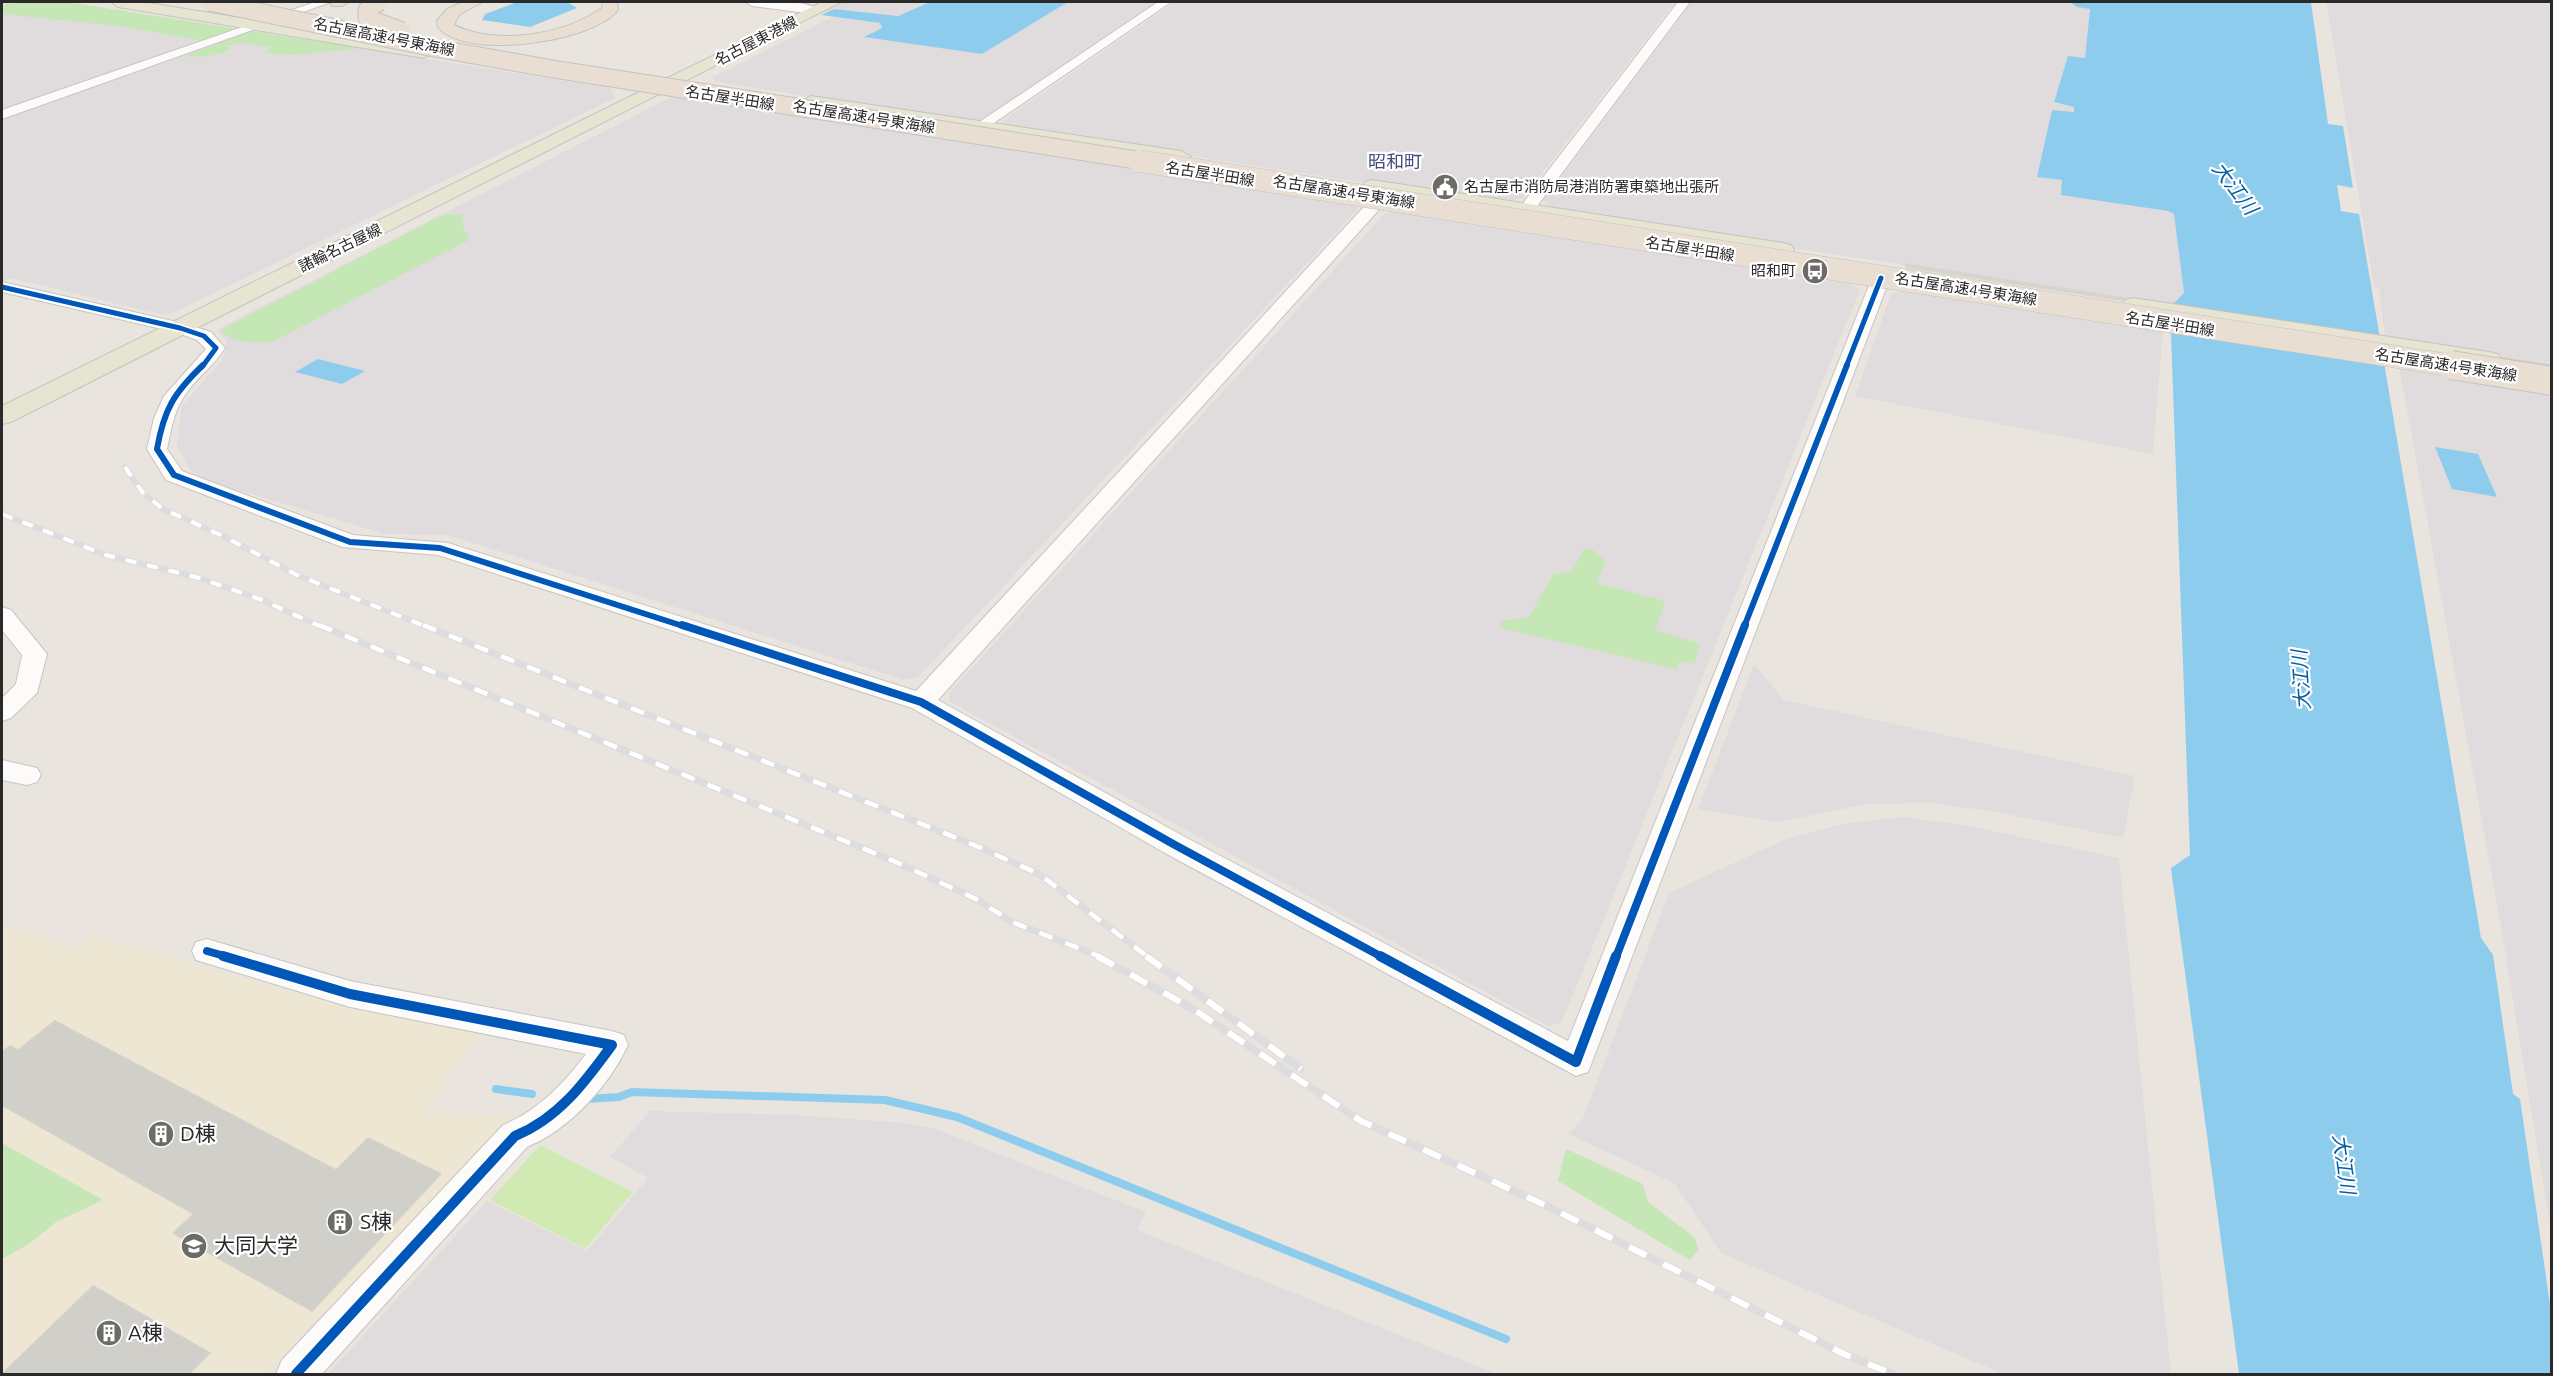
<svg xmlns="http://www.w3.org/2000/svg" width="2553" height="1376" viewBox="0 0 2553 1376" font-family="Ubuntu,'Noto Sans JP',sans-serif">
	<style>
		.industrial { fill: #e0dcdd }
		.education { fill: #ece6d2 }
		.green { fill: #c5e6b5 }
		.pitch { fill: #d1eab3 }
		.plaza { fill: #d7d3cd }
		.water { fill: #8eccee }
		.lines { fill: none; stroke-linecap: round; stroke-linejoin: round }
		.stream { stroke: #8eccee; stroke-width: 8 }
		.building { fill: #d1cfca; stroke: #d4d1cb; stroke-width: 1.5 }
		.minor-casing { stroke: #c6c4c4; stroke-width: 2 }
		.major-casing { stroke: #c4c3c0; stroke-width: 2 }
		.highway-casing { stroke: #c4c3c0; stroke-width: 2 }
		.minor { fill: #fcfbfa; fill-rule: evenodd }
		.major { fill: #e7e4d2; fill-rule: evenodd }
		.highway { fill: #e9ded2; fill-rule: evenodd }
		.rail-far2-casing { stroke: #dddcde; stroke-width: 6 }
		.rail-far1-casing { stroke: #dddcde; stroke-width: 7 }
		.rail-casing { stroke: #dddcde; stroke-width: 8 }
		.rail-far2 { stroke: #fff; stroke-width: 4; stroke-dasharray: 11; stroke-linecap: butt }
		.rail-far1 { stroke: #fff; stroke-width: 4.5; stroke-dasharray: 14; stroke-linecap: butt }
		.rail { stroke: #fff; stroke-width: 6; stroke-dasharray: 19; stroke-linecap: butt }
		.highway-bridge-far2-casing { stroke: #c4c3c0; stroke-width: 19; stroke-linecap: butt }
		.highway-bridge-far1-casing { stroke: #c4c3c0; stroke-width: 23; stroke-linecap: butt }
		.highway-bridge-casing { stroke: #c4c3c0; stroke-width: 30; stroke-linecap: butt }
		.highway-bridge-far2 { stroke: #e9ded2; stroke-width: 17 }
		.highway-bridge-far1 { stroke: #e9ded2; stroke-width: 22 }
		.highway-bridge { stroke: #e9ded2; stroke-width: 28 }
		.cycleway-far3-casing { stroke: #fff; stroke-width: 8 }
		.cycleway-far2-casing { stroke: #fff; stroke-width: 9 }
		.cycleway-far1-casing { stroke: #fff; stroke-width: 12 }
		.cycleway-casing { stroke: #fff; stroke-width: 14 }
		.cycleway-far3 { stroke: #0057b8; stroke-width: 5 }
		.cycleway-far2 { stroke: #0057b8; stroke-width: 6 }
		.cycleway-far1 { stroke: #0057b8; stroke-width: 8 }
		.cycleway { stroke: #0057b8; stroke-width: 10 }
		.labels { text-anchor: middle; stroke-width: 4.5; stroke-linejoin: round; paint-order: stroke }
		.far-street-label { font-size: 15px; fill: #292929; stroke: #fff }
		.far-poi-label { font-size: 15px; fill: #292929; stroke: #fff; text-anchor: start }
		.far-quarter-label { font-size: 18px; fill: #474c7c; stroke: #fff }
		.water-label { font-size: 20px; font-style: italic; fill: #065ea1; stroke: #fff }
		.near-poi-label { font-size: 21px; fill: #292929; stroke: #fff; text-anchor: start }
	</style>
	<rect width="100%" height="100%" fill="#e9e5de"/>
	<!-- industrial -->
	<path class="industrial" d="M2 2H67L611 88 615 98 173 313 163 315 10 278 2 282Z
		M838 2H930L898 16 834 9 828 12 819 10Z
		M1068 2H1159L976 123 716 82 713 77 833 17 880 23 883 27 865 36 982 54Z
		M1175 2H1675L1523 198 1495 203 995 126Z
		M1688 2H2070L2090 9 2085 59 2069 56 2055 103 2074 107 2061 194 2169 211 2174 214 2184 294 2172 305 1557 213 1542 199Z
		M2326 2H2551V363L2385 338 2379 288 2374 286Z
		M683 96 1349 200 1358 209 918 677 904 680 448 535 385 534 204 480 189 469 177 446 182 406 224 357 227 342 216 330 669 98Z
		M1414 208 1837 275 1860 290 1562 1022 1548 1026 950 702 949 693 1385 213Z
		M1912 289 2163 329 2153 454 1855 396 1891 294Z
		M2399 366 2551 390V1230L2500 921Z
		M1754 664 1784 700 2135 776 2123 838 1996 812 1931 803 1867 804 1779 822 1698 809Z
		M1903 817 1965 825 2119 858 2171 1374H2003L1721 1253 1674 1183 1568 1134 1583 1118 1669 893 1786 839 1846 823Z
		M650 1111 796 1115 906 1123 933 1128 1146 1212 1137 1230 1497 1374H328L487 1201 587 1251 648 1178 610 1157Z"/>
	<!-- education -->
	<path class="education" d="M2 924 76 949 91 936 330 1002 485 1028 424 1111 511 1118 264 1374H2Z"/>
	<!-- green -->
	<path class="green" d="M2 2H67L238 29 205 41 119 26 2 14V7L12 3 2 4Z
		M251 31 358 48C344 53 333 49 320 52 300 55 286 56 267 53L270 47 242 43 225 46 232 48C219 56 200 58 185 56Z
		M453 214 462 215 464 231 469 235V240L272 342C256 343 230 343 221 330L440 216Z
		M1584 549H1592L1606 561 1596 583 1659 599 1665 603 1655 630 1695 642 1700 647 1694 664 1680 661 1676 669 1501 628V621L1529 617 1554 573 1571 572Z
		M2 1143 103 1200 56 1222 29 1244 2 1259Z
		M1566 1149 1643 1184 1648 1202 1694 1237 1699 1250 1690 1260 1558 1181Z"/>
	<!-- pitch -->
	<path class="pitch" d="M540 1145 633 1192 585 1249 490 1200Z"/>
	<!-- plaza -->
	<path class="plaza" d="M1904 263 2551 364V367L1906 268Z"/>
	<!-- water -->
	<path class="water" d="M517 2H567L577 8 530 27 482 20 485 14Z
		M930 2H1068L982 54 864 37 882 28 880 23 821 15 834 9 898 16Z
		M2070 2H2311L2328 124 2343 126 2353 188 2337 185 2341 211 2359 214 2481 938 2493 955 2513 1094 2520 1099 2551 1311V1374H2239L2171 868 2190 855 2171 335 2172 305 2184 293 2174 214 2168 211 2061 195 2062 180 2037 177 2052 110 2074 112V107L2054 102 2068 56 2085 58 2090 9 2077 7Z
		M318 359 365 371 342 384 295 372Z
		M2435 447 2478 454 2497 497 2452 489Z"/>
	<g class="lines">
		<!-- stream -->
		<path class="stream" d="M496 1089 532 1094
			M586 1099 619 1097 632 1092 885 1100 957 1117 1506 1339"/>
	</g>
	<!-- building -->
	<path class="building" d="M55 1021 336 1170 368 1138 441 1174 312 1311 173 1233 194 1214 2 1105V1052L10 1046 18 1050Z
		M93 1286 210 1353 189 1374H2Z"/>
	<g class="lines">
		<defs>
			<path id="minor" d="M315 2H331L2 119V110Z
				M746 2C762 0 808 0 820 10L814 14 752 6Z
				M1158 2H1171L972 138H962L960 135Z
				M1678 2H1690L1523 225H1511L1509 222 1511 219Z
				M1379 195 1385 197 1387 200 1385 203 938 700 1185 837 1568 1041 1872 278 1881 273 1887 274 1890 278 1592 1062 1588 1072 1576 1076 1165 853 912 708 438 555 342 547 166 480 147 449 154 418 164 396 206 349 197 340 175 332 2 292V282L186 324 211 332 225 348C214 366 197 377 185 395 174 411 171 430 167 449L182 471 353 535 448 543 916 691 1373 197Z
				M2 607 11 610 47 654 37 693 11 718 2 721V698L16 684 22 655 2 630Z
				M2 760 37 768 41 775 37 782 27 785 2 780Z
				M207 939 350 981 612 1031 624 1035 628 1045C608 1087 570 1129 527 1147L322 1374H276L282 1360 503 1125C539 1110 563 1084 586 1054L350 1007 196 960 192 951 196 942Z"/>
			<path id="major" d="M111 2H143L424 48 432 53 424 58 118 7Z
				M822 2H841L11 422 2 424V406Z
				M811 96 1181 151 1191 157 1181 163 805 105 802 101Z
				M1372 180 1783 243 1791 245 1794 250 1791 255 1783 257 1365 190 1362 186 1365 182Z
				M2133 298 2489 352 2498 354 2501 359 2498 364 2489 366 2125 310 2121 305 2125 300Z"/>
			<path id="highway" d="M330 2H349L342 6H332Z
				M463 2H482L459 15 454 25C496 46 564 35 602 8L603 2H617L618 10C594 42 464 61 438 27L437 21 447 9Z"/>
		</defs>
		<!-- minor casing -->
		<use href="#minor" class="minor-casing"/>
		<!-- major casing -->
		<use href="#major" class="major-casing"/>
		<!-- highway casing -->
		<use href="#highway" class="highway-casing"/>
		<!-- minor -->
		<use href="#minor" class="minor"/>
		<!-- major -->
		<use href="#major" class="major"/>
		<!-- highway -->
		<use href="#highway" class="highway"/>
		<defs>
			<path id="rail-far2" d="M125 467 143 493 163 509 225 537 297 575 427 627
				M2 514 106 555 199 578 262 600 322 627"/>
			<path id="rail-far1" d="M319 625 896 862 978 900 1012 922 1101 957
				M423 625 974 845 1039 874 1148 957"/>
			<path id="rail" d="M1097 956 1193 1009 1361 1121 1549 1207 1846 1355 1893 1374
				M1146 956 1301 1069"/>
		</defs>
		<!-- rail-far2 casing -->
		<use href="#rail-far2" class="rail-far2-casing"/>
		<!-- rail-far1 casing -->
		<use href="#rail-far1" class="rail-far1-casing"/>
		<!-- rail casing -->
		<use href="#rail" class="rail-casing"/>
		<!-- rail-far2 -->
		<use href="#rail-far2" class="rail-far2"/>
		<!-- rail-far1 -->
		<use href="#rail-far1" class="rail-far1"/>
		<!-- rail -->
		<use href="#rail" class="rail"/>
		<defs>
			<path id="highway-bridge-far2" d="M209 2 429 47 553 69 1149 162
				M379 2 367 10V18L402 31"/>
			<path id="highway-bridge-far1" d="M1139 161 2461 367"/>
			<path id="highway-bridge" d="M2451 365 2552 381"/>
		</defs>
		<!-- highway-bridge-far2 casing -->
		<use href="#highway-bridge-far2" class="highway-bridge-far2-casing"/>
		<!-- highway-bridge-far1 casing -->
		<use href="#highway-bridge-far1" class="highway-bridge-far1-casing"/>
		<!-- highway-bridge casing -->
		<use href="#highway-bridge" class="highway-bridge-casing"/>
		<!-- highway-bridge-far2 -->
		<use href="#highway-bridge-far2" class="highway-bridge-far2"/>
		<!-- highway-bridge-far1 -->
		<use href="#highway-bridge-far1" class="highway-bridge-far1"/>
		<!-- highway-bridge -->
		<use href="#highway-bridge" class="highway-bridge"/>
		<defs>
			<path id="cycleway-far3" d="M2 287 180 328 204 336 216 348 202 367
				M1846 367 1881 278"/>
			<path id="cycleway-far2" d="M203 365C174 393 164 409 157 449L174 475 350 542 440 548 686 627
				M1744 627 1847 365"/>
			<path id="cycleway-far1" d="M682 625 921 702 1175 845 1382 957
				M207 951 228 957
				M1616 957 1745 625"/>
			<path id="cycleway" d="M223 956 350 994 612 1045C585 1082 559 1118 515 1136L296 1374
				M1380 956 1576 1062 1616 956"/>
		</defs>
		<!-- cycleway-far3 casing -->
		<use href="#cycleway-far3" class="cycleway-far3-casing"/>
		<!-- cycleway-far2 casing -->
		<use href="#cycleway-far2" class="cycleway-far2-casing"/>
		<!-- cycleway-far1 casing -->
		<use href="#cycleway-far1" class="cycleway-far1-casing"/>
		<!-- cycleway casing -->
		<use href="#cycleway" class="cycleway-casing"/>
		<!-- cycleway-far3 -->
		<use href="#cycleway-far3" class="cycleway-far3"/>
		<!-- cycleway-far2 -->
		<use href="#cycleway-far2" class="cycleway-far2"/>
		<!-- cycleway-far1 -->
		<use href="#cycleway-far1" class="cycleway-far1"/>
		<!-- cycleway -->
		<use href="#cycleway" class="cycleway"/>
	</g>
	<!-- icons -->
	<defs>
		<symbol id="civic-disc" viewBox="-11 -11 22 22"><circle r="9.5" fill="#6c6b68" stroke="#fff"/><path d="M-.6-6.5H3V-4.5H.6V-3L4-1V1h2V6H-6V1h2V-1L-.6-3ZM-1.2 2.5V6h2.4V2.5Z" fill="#fff"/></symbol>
		<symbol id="bus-disc" viewBox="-11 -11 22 22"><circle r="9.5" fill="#6c6b68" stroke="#fff"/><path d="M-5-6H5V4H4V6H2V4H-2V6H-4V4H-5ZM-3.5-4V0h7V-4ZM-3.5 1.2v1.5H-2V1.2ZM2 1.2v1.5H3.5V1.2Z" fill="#fff"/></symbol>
		<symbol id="building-disc" viewBox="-11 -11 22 22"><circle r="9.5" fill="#6c6b68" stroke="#fff"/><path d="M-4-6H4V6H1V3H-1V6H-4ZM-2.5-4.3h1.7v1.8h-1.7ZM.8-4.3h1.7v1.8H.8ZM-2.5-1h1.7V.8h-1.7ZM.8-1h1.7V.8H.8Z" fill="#fff"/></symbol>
		<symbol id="university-disc" viewBox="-11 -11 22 22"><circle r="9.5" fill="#6c6b68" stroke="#fff"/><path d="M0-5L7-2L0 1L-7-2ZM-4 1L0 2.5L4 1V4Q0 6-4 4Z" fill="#fff"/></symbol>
	</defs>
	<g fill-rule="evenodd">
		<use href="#civic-disc" x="1430" y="172" width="30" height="30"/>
		<use href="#bus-disc" x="1800" y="256" width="30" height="30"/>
		<use href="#building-disc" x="146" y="1119" width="30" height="30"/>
		<use href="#building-disc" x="325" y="1207" width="30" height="30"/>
		<use href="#university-disc" x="179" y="1231" width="30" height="30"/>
		<use href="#building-disc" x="94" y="1318" width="30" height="30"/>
	</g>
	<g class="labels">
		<!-- far-street labels -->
		<g class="far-street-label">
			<text transform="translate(384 37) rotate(11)" y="5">名古屋高速4号東海線</text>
			<text transform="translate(756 41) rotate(-27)" y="5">名古屋東港線</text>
			<text transform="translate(730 98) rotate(9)" y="5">名古屋半田線</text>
			<text transform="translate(864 117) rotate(9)" y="5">名古屋高速4号東海線</text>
			<text transform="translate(1210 174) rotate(9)" y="5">名古屋半田線</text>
			<text transform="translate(1344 192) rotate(9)" y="5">名古屋高速4号東海線</text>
			<text transform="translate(340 248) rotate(-26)" y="5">諸輪名古屋線</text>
			<text transform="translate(1690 249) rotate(9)" y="5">名古屋半田線</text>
			<text transform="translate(1966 289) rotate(9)" y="5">名古屋高速4号東海線</text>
			<text transform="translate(2170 324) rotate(9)" y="5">名古屋半田線</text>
			<text transform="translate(2446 365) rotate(9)" y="5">名古屋高速4号東海線</text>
		</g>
		<!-- far-poi labels -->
		<g class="far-poi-label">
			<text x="1464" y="192">名古屋市消防局港消防署東築地出張所</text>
			<text x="1796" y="276" text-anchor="end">昭和町</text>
		</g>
		<!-- far-quarter labels -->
		<g class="far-quarter-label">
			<text x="1395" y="168">昭和町</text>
		</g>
		<!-- water labels -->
		<g class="water-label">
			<text transform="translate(2235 188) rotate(53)" y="7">大江川</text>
			<text transform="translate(2301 680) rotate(-94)" y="7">大江川</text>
			<text transform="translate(2344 1164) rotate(82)" y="7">大江川</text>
		</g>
		<!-- near-poi labels -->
		<g class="near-poi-label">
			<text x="180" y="1141">D棟</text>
			<text x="360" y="1229">S棟</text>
			<text x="214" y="1253">大同大学</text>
			<text x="128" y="1340">A棟</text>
		</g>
	</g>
	<!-- border -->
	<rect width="2553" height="1376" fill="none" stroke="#292929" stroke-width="6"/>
</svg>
